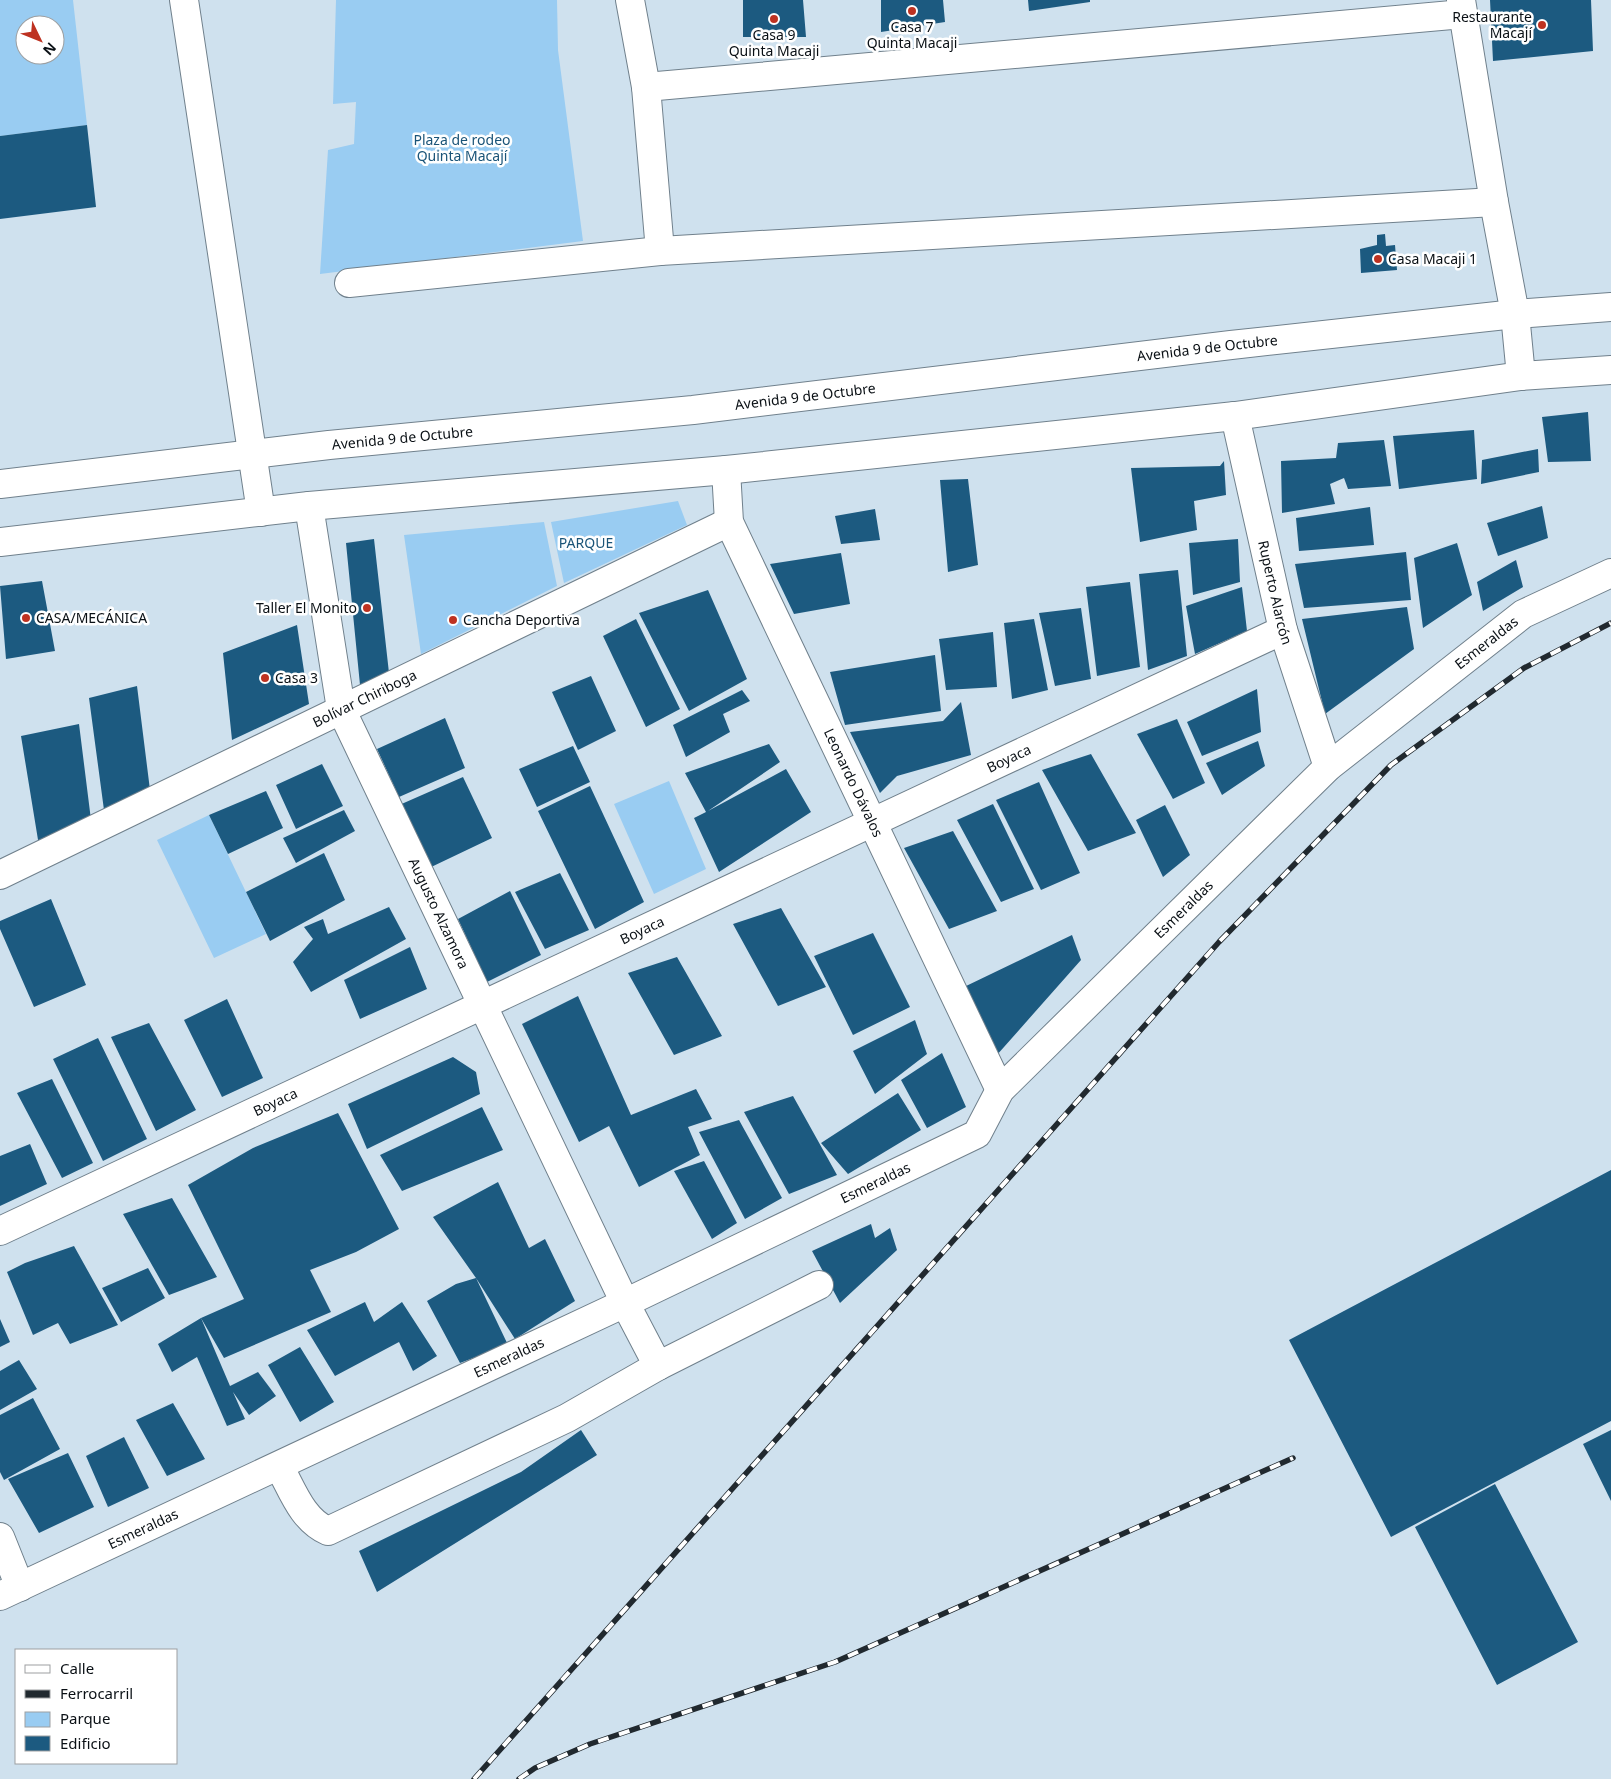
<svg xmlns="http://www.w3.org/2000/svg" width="1611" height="1779" viewBox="0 0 1611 1779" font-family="'Noto Sans',sans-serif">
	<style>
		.green { fill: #99ccf2; fill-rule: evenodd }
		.building { fill: #1c5a80 }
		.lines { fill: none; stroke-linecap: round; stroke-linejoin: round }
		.minor-casing { stroke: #70808c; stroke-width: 30 }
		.major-casing { stroke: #70808c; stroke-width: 30 }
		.minor { stroke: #fff; stroke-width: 28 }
		.major { stroke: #fff; stroke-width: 28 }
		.rail-casing { stroke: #21292f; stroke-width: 5.5 }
		.rail { stroke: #fff; stroke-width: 4; stroke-dasharray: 11; stroke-linecap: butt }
		.poi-dot { fill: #be3221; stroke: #fff; stroke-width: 2 }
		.labels { text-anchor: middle; stroke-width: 5; stroke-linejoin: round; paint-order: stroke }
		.poi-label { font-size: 14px; fill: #0a1015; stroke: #fff; text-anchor: start }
		.park-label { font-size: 14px; fill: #1a5478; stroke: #fff }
		.street-label { font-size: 14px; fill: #0a1015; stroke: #fff }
	</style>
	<rect width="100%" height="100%" fill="#cfe1ee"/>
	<!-- green -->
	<path class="green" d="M0 0H73L87 125 0 136ZM25 25H55V55H25Z
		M336 0H557L558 50 583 241 320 274 328 150 354 144 356 102 333 104Z
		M678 501 687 525 564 583 551 522Z
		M544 522 557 586 421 654 404 535Z
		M669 781 706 869 654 894 614 804Z
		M209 815 266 934 214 958 157 840Z"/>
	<!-- building -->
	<path class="building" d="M743 0H803L806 37H743Z
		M881 0H943L945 22 881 32Z
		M1028 0H1090V2L1029 11Z
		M1490 0H1591L1593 51 1493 61Z
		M87 125 96 207 0 219V136Z
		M1385 234 1386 246 1395 245 1397 270 1361 273 1360 249 1377 245V235Z
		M1588 412 1591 461 1548 462 1542 417Z
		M1474 430 1477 479 1399 489 1393 436Z
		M1384 440 1391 486 1348 489 1344 478 1330 484 1335 504 1282 513 1281 461 1336 458 1338 443Z
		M1538 449 1539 472 1481 484 1482 460Z
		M1224 461 1226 495 1194 501 1197 530 1140 542 1131 468 1220 466Z
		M968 479 978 565 948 572 940 480Z
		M1542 506 1548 538 1498 556 1487 523Z
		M1370 507 1374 545 1299 551 1296 518Z
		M875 509 880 540 841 544 835 516Z
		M374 539 389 673 360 685 346 543Z
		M1238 539 1240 582 1193 595 1189 543Z
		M1457 543 1472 595 1423 628 1414 558Z
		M1406 552 1411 600 1304 608 1295 564Z
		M841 553 850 604 794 614 770 564Z
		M1516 560 1523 587 1483 611 1477 582Z
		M1178 570 1187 656 1148 670 1139 574Z
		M42 581 55 651 6 659 0 586Z
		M1130 582 1140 667 1097 676 1086 587Z
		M1242 587 1247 631 1195 654 1186 606Z
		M708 590 747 679 689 711 639 613Z
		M1407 607 1414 649 1325 714 1302 619Z
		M1081 608 1091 679 1055 686 1039 613Z
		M636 619 680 709 646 727 603 636Z
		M1034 619 1048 690 1012 699 1004 623Z
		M297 625 309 704 232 740 223 653Z
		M993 632 997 687 946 690 939 639Z
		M935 655 941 711 845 725 830 672Z
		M591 676 616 731 578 750 552 692Z
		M137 686 150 790 104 810 89 698Z
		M1257 689 1261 732 1202 756 1187 722Z
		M742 690 750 701 723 714 730 732 686 757 673 725Z
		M961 702 971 755 897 776 880 793 850 732 943 721Z
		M445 718 465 768 399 797 377 749Z
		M1177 719 1205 783 1173 799 1137 734Z
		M79 724 92 828 40 852 21 736Z
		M1258 741 1265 766 1222 795 1206 763Z
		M769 744 780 762 708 811 786 769 811 812 719 872 694 818 706 812 685 773Z
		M573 746 590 782 537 807 519 769Z
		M1091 754 1136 833 1088 851 1042 770Z
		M322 764 343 806 296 829 276 785Z
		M463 777 492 838 427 869 397 806Z
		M1039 782 1080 873 1041 890 996 800Z
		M590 786 644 902 595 929 538 811Z
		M266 791 283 828 228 854 209 815Z
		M993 804 1034 889 1001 902 957 820Z
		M1165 805 1190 855 1163 877 1136 820Z
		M344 810 355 831 296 863 283 838Z
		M953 831 997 911 949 929 904 848Z
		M324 853 345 900 270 941 246 892Z
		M560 873 589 930 545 949 515 892Z
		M510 891 541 955 487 982 458 919Z
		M51 899 86 985 34 1007 0 929V921Z
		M389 907 406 939 311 992 293 962 313 939 304 927 323 919 328 934Z
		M781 908 826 987 778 1006 733 924Z
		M873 933 910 1007 853 1035 814 956Z
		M1072 935 1081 960 996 1056 964 987Z
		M410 947 427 989 360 1019 344 980Z
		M677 957 722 1036 674 1055 628 973Z
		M578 996 631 1115 696 1089 712 1119 688 1127 700 1155 639 1187 609 1126 579 1142 522 1024Z
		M227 999 263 1078 222 1097 184 1020Z
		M915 1020 927 1054 875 1094 853 1051Z
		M149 1023 196 1110 156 1131 111 1037Z
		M98 1038 147 1139 103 1161 53 1059Z
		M942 1053 966 1107 927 1128 901 1080Z
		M453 1057 476 1072 480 1094 367 1149 348 1104Z
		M52 1079 93 1163 62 1178 17 1093Z
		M898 1093 921 1130 848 1174 821 1143Z
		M793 1096 837 1175 789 1194 744 1112Z
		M482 1107 503 1150 402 1191 380 1155Z
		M338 1113 399 1229 356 1252 310 1270 331 1312 224 1358 201 1318 244 1299 188 1185 253 1148Z
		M739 1120 782 1198 745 1219 699 1132Z
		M30 1144 47 1184 0 1206V1156Z
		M704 1161 737 1223 712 1239 674 1171Z
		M1611 1170V1421L1391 1537 1289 1340Z
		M498 1182 529 1248 545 1239 575 1301 515 1339 476 1278 508 1345 460 1363 427 1301 456 1284 476 1278 433 1217Z
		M172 1198 217 1277 169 1295 123 1214Z
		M871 1224 875 1238 890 1228 897 1250 840 1303 812 1251Z
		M74 1246 118 1325 70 1344 58 1323 33 1335 7 1272 25 1263Z
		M148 1268 165 1298 121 1322 102 1288Z
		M365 1302 374 1322 402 1302 437 1356 413 1371 399 1342 335 1376 307 1330Z
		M201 1318 230 1386 258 1372 276 1396 249 1415 233 1392 245 1419 227 1426 197 1357 172 1372 158 1344Z
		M0 1319 10 1342 0 1347Z
		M300 1347 334 1402 300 1422 268 1365Z
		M19 1360 37 1389 0 1410V1371Z
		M33 1398 60 1449 4 1480 0 1472V1415Z
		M173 1403 205 1459 167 1476 136 1420Z
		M581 1430 597 1455 377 1592 359 1551 521 1472Z
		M1611 1430V1501L1583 1444Z
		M124 1437 149 1488 108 1507 86 1456Z
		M68 1453 94 1507 39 1533 8 1479Z
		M1495 1484 1578 1642 1497 1685 1415 1527Z"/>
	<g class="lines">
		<defs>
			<g id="minor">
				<path d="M184 0 261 512"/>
				<path d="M630 0 646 87 660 251"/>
				<path d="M1461 0 1494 202 1515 314 1521 376"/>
				<path d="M646 87 1463 14"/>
				<path d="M349 283 660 251 1494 202"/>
				<path id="s1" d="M1235 416 1283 630 1328 767"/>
				<path id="s2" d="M726 470 729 522 1000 1090"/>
				<path id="s3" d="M309 506 341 709 625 1303 658 1366"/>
				<path id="s4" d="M0 875 729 522"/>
				<path id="s5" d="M0 1231 1283 630"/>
				<path d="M279 1466C292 1489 302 1520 328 1531L567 1418 658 1366 819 1285"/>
				<path d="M0 1537 20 1587"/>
				<path id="s6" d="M0 1596 625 1303 977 1134 1000 1090 1328 767 1523 614 1611 573"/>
			</g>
			<g id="major">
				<path id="s7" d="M0 484 329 445 693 410 1231 345 1515 314 1611 307"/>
				<path d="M0 542 309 506 726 470 1235 416 1521 376 1611 370"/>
			</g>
		</defs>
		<!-- minor casing -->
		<use href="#minor" class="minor-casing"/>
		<!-- major casing -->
		<use href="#major" class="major-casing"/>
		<!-- minor -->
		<use href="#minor" class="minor"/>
		<!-- major -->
		<use href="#major" class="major"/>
		<defs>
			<path id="rail" d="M474 1779 1219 942 1391 765 1524 668 1611 623
				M519 1779 535 1768 590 1744 835 1662 1293 1458"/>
		</defs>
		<!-- rail casing -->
		<use href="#rail" class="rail-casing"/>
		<!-- rail -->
		<use href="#rail" class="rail"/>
	</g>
	<!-- markers -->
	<g class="poi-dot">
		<circle cx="912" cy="11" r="5"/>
		<circle cx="774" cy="19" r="5"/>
		<circle cx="1542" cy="25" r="5"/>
		<circle cx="1378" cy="259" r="5"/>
		<circle cx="367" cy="608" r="5"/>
		<circle cx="26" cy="618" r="5"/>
		<circle cx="453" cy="620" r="5"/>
		<circle cx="265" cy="678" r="5"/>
	</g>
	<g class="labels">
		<!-- poi labels -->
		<g class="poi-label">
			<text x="1532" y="22" text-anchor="end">Restaurante<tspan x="1532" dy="16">Macají</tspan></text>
			<text x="912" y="32" text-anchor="middle">Casa 7<tspan x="912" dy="16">Quinta Macaji</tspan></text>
			<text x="774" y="40" text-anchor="middle">Casa 9<tspan x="774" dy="16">Quinta Macaji</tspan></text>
			<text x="1388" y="264">Casa Macaji 1</text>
			<text x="357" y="613" text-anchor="end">Taller El Monito</text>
			<text x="36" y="623">CASA/MECÁNICA</text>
			<text x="463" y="625">Cancha Deportiva</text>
			<text x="275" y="683">Casa 3</text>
		</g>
		<!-- park labels -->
		<g class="park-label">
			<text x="462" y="145">Plaza de rodeo<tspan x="462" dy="16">Quinta Macají</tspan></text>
			<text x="586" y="548">PARQUE</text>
		</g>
		<!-- street labels -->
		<g class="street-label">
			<text dy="5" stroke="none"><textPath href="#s7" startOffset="1215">Avenida 9 de Octubre</textPath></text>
			<text dy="5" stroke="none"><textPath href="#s7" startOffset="810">Avenida 9 de Octubre</textPath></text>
			<text dy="5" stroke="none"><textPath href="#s7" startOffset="405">Avenida 9 de Octubre</textPath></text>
			<text dy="5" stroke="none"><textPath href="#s1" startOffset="181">Ruperto Alarcón</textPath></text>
			<text dy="5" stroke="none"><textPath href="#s6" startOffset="1792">Esmeraldas</textPath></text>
			<text dy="5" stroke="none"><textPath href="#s4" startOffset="405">Bolívar Chiriboga</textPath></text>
			<text dy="5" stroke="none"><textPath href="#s5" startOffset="1114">Boyaca</textPath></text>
			<text dy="5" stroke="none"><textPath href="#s2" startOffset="341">Leonardo Dávalos</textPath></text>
			<text dy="5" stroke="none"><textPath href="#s6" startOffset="1388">Esmeraldas</textPath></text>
			<text dy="5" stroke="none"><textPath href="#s3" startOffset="432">Augusto Alzamora</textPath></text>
			<text dy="5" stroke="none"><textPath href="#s5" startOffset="709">Boyaca</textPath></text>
			<text dy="5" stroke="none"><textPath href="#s5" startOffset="304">Boyaca</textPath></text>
			<text dy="5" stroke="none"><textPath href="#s6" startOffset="968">Esmeraldas</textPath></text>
			<text dy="5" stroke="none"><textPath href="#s6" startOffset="562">Esmeraldas</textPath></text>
			<text dy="5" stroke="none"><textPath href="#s6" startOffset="158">Esmeraldas</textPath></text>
		</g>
	</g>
	<!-- legend -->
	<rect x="15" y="1649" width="162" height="115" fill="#ffffff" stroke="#9d9fa1"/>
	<rect x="25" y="1665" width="25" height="8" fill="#ffffff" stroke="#9d9fa1"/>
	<text x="60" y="1674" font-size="15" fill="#0a1015">Calle</text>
	<rect x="25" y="1690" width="25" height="8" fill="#21292f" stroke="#9d9fa1"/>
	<text x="60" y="1699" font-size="15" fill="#0a1015">Ferrocarril</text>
	<rect x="25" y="1712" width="25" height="15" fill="#99ccf2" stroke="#9d9fa1"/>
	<text x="60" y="1724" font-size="15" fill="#0a1015">Parque</text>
	<rect x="25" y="1736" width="25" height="15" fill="#1c5a80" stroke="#9d9fa1"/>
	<text x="60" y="1749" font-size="15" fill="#0a1015">Edificio</text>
	<!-- north arrow -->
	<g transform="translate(40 40) rotate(133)"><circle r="24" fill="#ffffff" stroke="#9d9fa1"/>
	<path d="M0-4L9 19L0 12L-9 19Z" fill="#be3221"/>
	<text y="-8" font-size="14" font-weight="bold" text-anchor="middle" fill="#0a1015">N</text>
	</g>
</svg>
